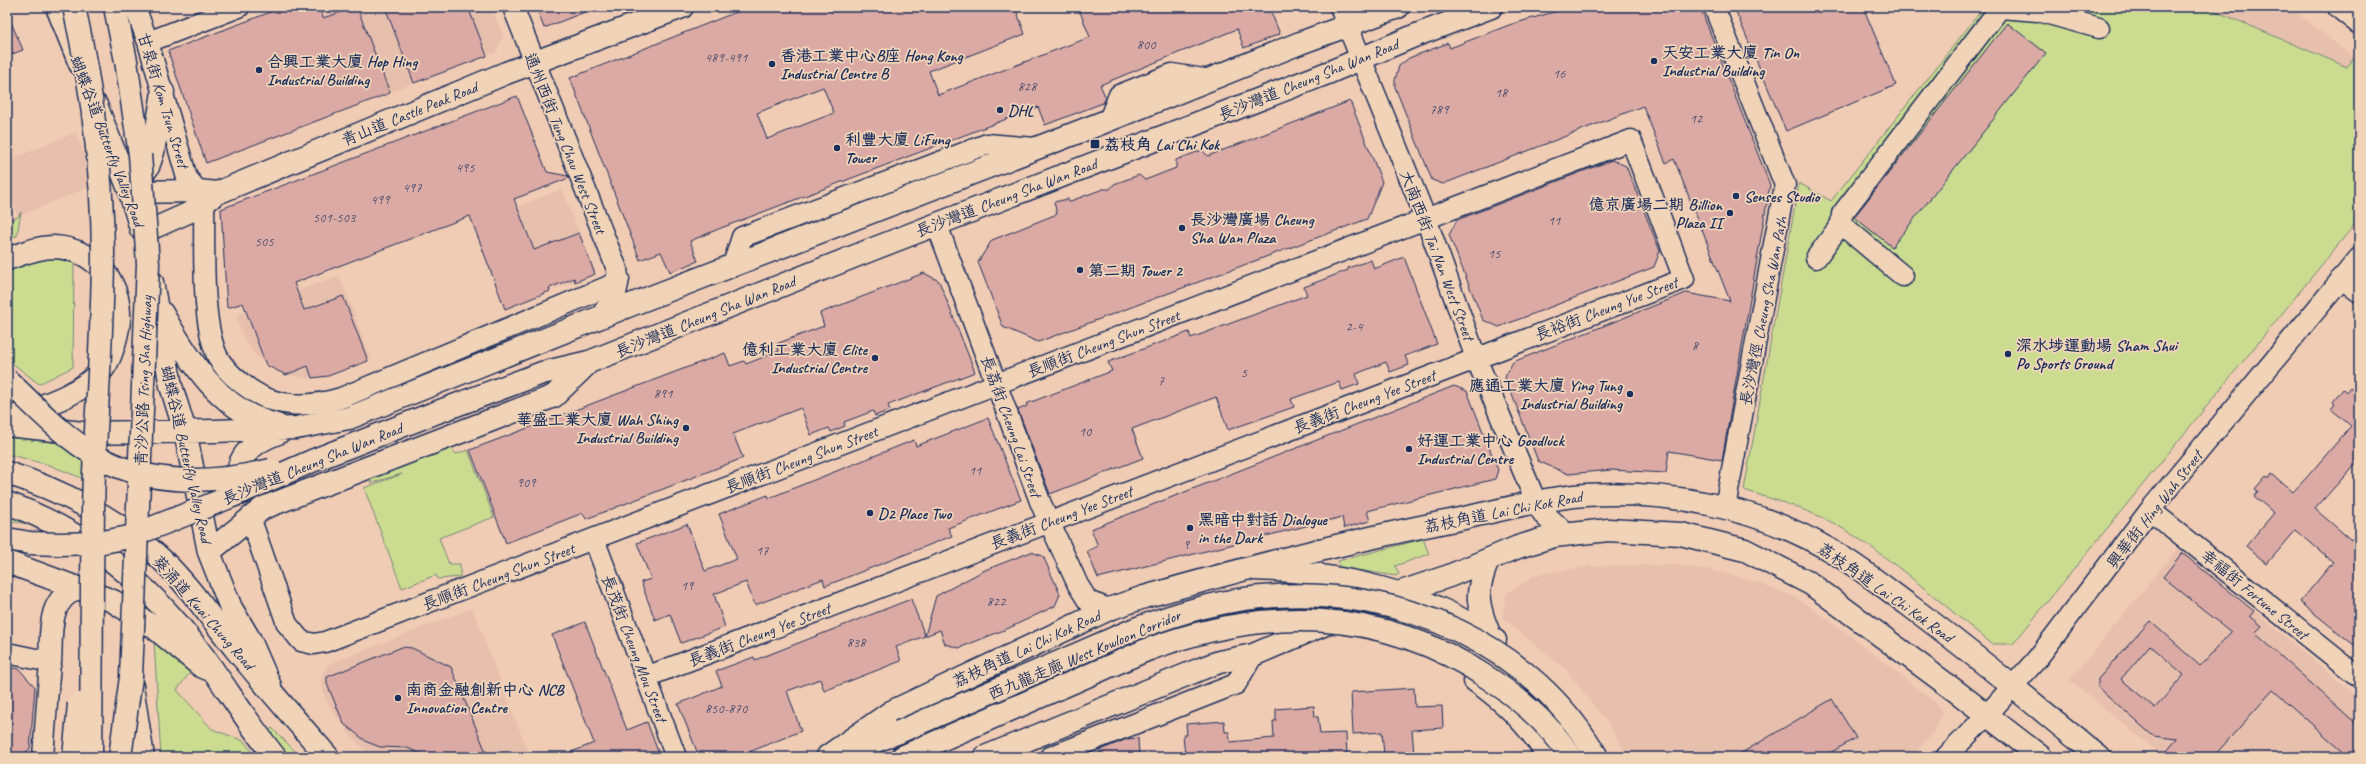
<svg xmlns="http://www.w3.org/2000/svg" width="2366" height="764" viewBox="0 0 2366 764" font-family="Caveat,'LXGW WenKai TC',sans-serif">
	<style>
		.built { fill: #e7bfad }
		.green { fill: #cbdc90; stroke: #738677 }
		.building { fill: #dcaaa4; stroke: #1b2f5e; fill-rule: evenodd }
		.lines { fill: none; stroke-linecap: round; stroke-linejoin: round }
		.minor-casing { stroke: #1b2f5e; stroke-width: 23 }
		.major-casing { stroke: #1b2f5e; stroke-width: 25 }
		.highway-casing { stroke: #1b2f5e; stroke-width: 25 }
		.minor { stroke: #f1d4b8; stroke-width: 20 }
		.major { stroke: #f1d4b8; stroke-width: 22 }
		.highway { stroke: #f1d4b8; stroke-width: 22 }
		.major-bridge-casing { stroke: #1b2f5e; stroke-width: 25; stroke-linecap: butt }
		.highway-bridge-casing { stroke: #1b2f5e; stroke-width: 25; stroke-linecap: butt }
		.major-bridge { stroke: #f1d4b8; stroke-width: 22 }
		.highway-bridge { stroke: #f1d4b8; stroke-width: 22 }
		.poi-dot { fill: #1b2f5e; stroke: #f1d4b8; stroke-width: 1.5 }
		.labels { text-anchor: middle; stroke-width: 3.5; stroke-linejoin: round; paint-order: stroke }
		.number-label { font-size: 14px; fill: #4b4e70 }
		.poi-label { font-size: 16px; font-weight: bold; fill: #1b2f5e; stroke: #f1d4b8; text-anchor: start }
		.street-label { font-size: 16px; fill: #1b2f5e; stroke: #f1d4b8 }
	</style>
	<rect width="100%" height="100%" fill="#f1ccb4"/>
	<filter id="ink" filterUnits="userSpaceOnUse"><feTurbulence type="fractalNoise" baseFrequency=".025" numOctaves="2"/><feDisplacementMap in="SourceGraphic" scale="8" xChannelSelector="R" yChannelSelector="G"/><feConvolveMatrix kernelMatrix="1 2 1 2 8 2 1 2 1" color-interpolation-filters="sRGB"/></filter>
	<g filter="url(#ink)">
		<!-- built -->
		<path class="built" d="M319 7H385L414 83 357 105Z
			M442 7H492L503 36 496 52 445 72 427 26Z
			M2206 7H2289L2354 58 2347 67Z
			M76 132 95 184 18 217 7 190V161Z
			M562 189 595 274 550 291 517 206Z
			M339 275 371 359 329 376 303 378 279 372 257 357 243 337 236 315Z
			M2178 548 2359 698V757H2164L2070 680Z
			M1673 565 1706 569 1747 579 1797 598 1848 634 1941 707 1942 716 1934 731 1912 757H1628L1607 722 1566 670 1502 617 1507 593 1536 575 1591 566Z
			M472 608 530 757H372L351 736 325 699 321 681 325 669 329 664Z"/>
		<!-- green -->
		<path class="green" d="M1984 7H2206L2347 67 2354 58 2359 62V219L2013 644H1992C1943 605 1889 555 1835 524 1807 509 1775 500 1744 490L1799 183 1831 201Z
			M21 212 17 236 7 237V221L18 217Z
			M53 258 74 263 73 367 39 384 7 359V270L29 263Z
			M7 437 92 447 89 481 49 465 7 454Z
			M447 442 456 454 468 450 494 517 439 538 449 564H460V577L438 579 436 575 402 588 364 488 402 474 371 483 367 458Z
			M7 506 52 527 7 521Z
			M1423 539 1429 554 1395 566 1399 574 1396 576 1339 567 1338 561Z
			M154 642 177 653 191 671 177 690 212 729 244 741 256 757H161Z
			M272 728 301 757H285L264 734Z"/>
		<!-- building -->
		<path class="building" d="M284 7H319L323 18 357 7 390 93 206 163 168 51Z
			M385 7H468L487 56 414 83Z
			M536 7H594L595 8 544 28Z
			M749 7H1015L1025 34 929 71 938 95 1090 37 1078 7H1269L1280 34 1244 48 1237 29 1100 85 1106 98 1103 103 1045 125 1038 107 721 228 690 241 698 261 670 272 661 252 640 260 570 78ZM823 87 834 113 767 139 757 113Z
			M1571 7H1700L1770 185 1722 460 1669 451 1666 473 1611 470 1568 474 1538 461 1505 377 1513 362 1686 293 1730 301 1674 159 1666 163 1643 106 1443 184 1432 180 1395 87V80L1399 66 1409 58 1448 43 1450 48 1509 25Z
			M1734 7H1863L1896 85 1786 131Z
			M7 13 23 50 7 56Z
			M2007 23 2046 53 1892 247 1854 217Z
			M517 96 547 172 568 176 569 178 514 199 534 250 579 233 595 274 575 282 574 278 549 288 550 291 505 309 470 216 294 283 304 310 343 296 368 361 328 376 312 378 308 366 286 375 266 365 243 303 227 308 221 209Z
			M1350 101 1382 182 1367 219 1038 342 1003 327 978 262 992 240 1057 214 1054 202 1068 199V202L1103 189H1110L1114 184 1139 175 1145 180 1176 168V160L1202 150 1208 156Z
			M1612 160 1626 166 1660 251 1654 267 1499 327 1483 320 1449 235 1457 220Z
			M1404 257 1437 344 1405 356 1409 365 1390 372 1386 362 1356 374 1359 384 1342 390 1339 382 1291 399 1294 407 1228 430 1216 397 1132 429 1143 458 1050 494 1018 410 1027 406 1026 404 1112 371 1108 362 1189 332 1191 338 1307 295 1304 287 1348 270V268L1371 260 1374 269Z
			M924 273 939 281 975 372 888 405 890 410 875 416 873 411 844 422 845 426 831 432 829 428 811 435 801 408 733 434 743 458 586 519 583 513 506 543 470 450 725 353 730 366 744 361 746 364 779 351 776 344 824 326 820 313Z
			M1454 386 1467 391 1498 470 1495 479 1367 511 1370 521 1344 528 1342 517 1098 578 1087 551 1098 546 1091 529Z
			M2350 387 2359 395V460L2315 509 2351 540 2359 530V649L2300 602 2333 562 2296 530 2267 564 2246 546 2274 513 2254 496 2258 491 2255 489 2266 476 2269 479 2272 474 2293 492 2307 477 2351 426 2331 409 2335 404 2333 402 2343 389 2346 392Z
			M988 418 1021 500 948 528 952 536 825 586 823 579 755 605 746 582 714 594 725 627 681 643 670 614 655 620 641 582 651 579 637 543 687 524 705 571 737 559 719 514 768 495 769 498 914 440 916 446Z
			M1031 552 1043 556 1060 594 1055 606 1009 628 959 648 945 644 940 630 925 636 936 596 985 570Z
			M2182 553 2254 611 2250 616 2262 626 2255 633 2359 726V757H2349L2273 690 2213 757H2175L2167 751 2177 739 2153 736 2098 687V679L2150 621 2200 666 2231 632 2163 577ZM2150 645 2184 675 2155 708 2121 679Z
			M911 599 925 636 896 647 901 661 824 691 820 679 787 691 801 731 737 757H703L698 754 678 704 722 686 716 671 754 657 755 660Z
			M585 622 627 730 647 722 660 757H559L594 743 552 635Z
			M402 647 412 648 451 667 488 757H429L407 748 380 747 367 742 344 724 327 684V677Z
			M7 667 19 669 35 687 30 749 19 757H7Z
			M1414 688 1415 707 1442 706 1443 728 1412 730 1414 754 1384 755 1382 732 1353 734 1351 692Z
			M1832 699 1856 738 1823 757H1735Z
			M1314 706 1315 717H1318L1320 734 1346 733 1347 757H1185L1183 735H1187L1186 724 1224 721 1225 732H1229L1230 742 1274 738 1273 721H1276V709Z
			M1138 738 1139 757H1101L1100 750 1127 739Z"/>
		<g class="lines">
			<defs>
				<path id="minor" d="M135 7 148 42 187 178 198 191
					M1340 7 1426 219 1476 358 1536 502
					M1714 7 1785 185 1725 507
					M148 42 239 7
					M1109 120 1119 95 1172 74 1210 80
					M204 205C205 245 200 328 220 361 228 373 239 382 251 390 279 409 310 407 341 398L609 286 618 279 617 269 513 7
					M1841 224 1903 276
					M937 225 1041 504 1078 585 1088 601 1109 609
					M143 233 197 209 212 198
					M1816 258 1841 224 1842 214 2000 8 2038 11 2099 28
					M733 265 742 237 987 144 1035 148
					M2341 278 2359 292
					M2150 510 2359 677
					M250 517 287 624 301 641 314 644 325 642 1631 140 1684 279 646 677
					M594 539 676 757
					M1254 570C1337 572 1428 590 1496 640
					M7 653 50 662 43 757
					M1474 681C1503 701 1529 726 1547 757
					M1050 757 1236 684 1253 655
					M1946 757 1987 715 2037 659 2150 510 2359 258"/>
				<path id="major" d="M57 7 80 64
					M2339 7 2359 23
					M96 105 130 192 141 229
					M136 183 148 167 153 152 163 92
					M130 192 198 191 217 193 506 73 682 7
					M7 259C22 254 37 247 54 247 97 249 125 286 118 328 115 343 111 359 102 370 81 394 48 404 20 414
					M152 282 171 386 185 431 209 552 231 608 250 640 270 686
					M162 313C189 360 221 413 277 425
					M602 316 614 298 618 279
					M432 414 542 373 589 362 873 249 1330 72 1414 36 1491 7
					M7 425 83 433 215 431 296 428 349 418 633 304 1099 124 1300 43 1398 7
					M240 494C231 461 249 443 278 433
					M1536 502 1546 516 1565 534
					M209 552 263 508 554 396 589 362
					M1488 560C1475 593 1476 603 1490 636
					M7 562 113 601 155 628 201 666 213 671
					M1317 574C1324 586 1333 599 1326 613
					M50 662C52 634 46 601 77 588
					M828 756 891 712 1109 609 1144 597C1242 569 1340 543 1440 523 1488 514 1536 499 1585 495 1668 490 1756 507 1828 549 1857 565 1884 587 1910 606 1975 654 2036 706 2099 757
					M985 757 1203 668 1219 662 1253 655 1398 593 1449 576 1518 547 1554 536 1608 530 1681 534 1745 550 1811 584 1957 692 2041 757"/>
				<path id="highway" d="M115 7 126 61 140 155
					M7 473C61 490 118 519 160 558 189 585 212 620 237 651 267 687 297 722 328 757
					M7 503C90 533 155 589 206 660 229 692 250 726 275 757
					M132 686 143 757
					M835 757 899 732
					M902 757 1144 651"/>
			</defs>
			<!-- minor casing -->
			<use href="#minor" class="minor-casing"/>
			<!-- major casing -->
			<use href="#major" class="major-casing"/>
			<!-- highway casing -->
			<use href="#highway" class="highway-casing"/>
			<!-- minor -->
			<use href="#minor" class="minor"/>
			<!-- major -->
			<use href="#major" class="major"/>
			<!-- highway -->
			<use href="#highway" class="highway"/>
			<defs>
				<path id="major-bridge" d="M7 380C35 406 64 438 98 457 150 486 214 484 271 470
					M7 539 30 543 59 544 98 543 129 537 230 497 312 461 432 414"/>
				<path id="highway-bridge" d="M74 7C92 87 102 168 103 251 103 325 97 399 94 473 91 568 92 662 91 757
					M1144 651C1262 606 1381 606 1488 678 1520 699 1550 724 1571 757
					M899 732 1135 629C1181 612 1227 598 1276 596 1403 588 1532 645 1597 757
					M74 757 79 704
					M120 757 131 677 148 264 140 155"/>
			</defs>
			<!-- major-bridge casing -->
			<use href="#major-bridge" class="major-bridge-casing"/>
			<!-- highway-bridge casing -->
			<use href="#highway-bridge" class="highway-bridge-casing"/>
			<!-- major-bridge -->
			<use href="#major-bridge" class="major-bridge"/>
			<!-- highway-bridge -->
			<use href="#highway-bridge" class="highway-bridge"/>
		</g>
	</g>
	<!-- markers -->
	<g class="poi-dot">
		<circle cx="1654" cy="61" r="4"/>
		<circle cx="772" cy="64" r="4"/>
		<circle cx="259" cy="70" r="4"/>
		<circle cx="1000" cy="110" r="4"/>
		<rect x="1090" y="139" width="10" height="10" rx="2"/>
		<circle cx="837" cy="148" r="4"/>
		<circle cx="1736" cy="196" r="4"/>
		<circle cx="1730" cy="213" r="4"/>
		<circle cx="1182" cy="228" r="4"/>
		<circle cx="1080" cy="270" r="4"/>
		<circle cx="2008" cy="354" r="4"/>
		<circle cx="875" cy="358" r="4"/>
		<circle cx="1630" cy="394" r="4"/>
		<circle cx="686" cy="428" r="4"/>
		<circle cx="1409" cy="449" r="4"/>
		<circle cx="870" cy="513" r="4"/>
		<circle cx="1190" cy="528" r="4"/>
		<circle cx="398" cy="698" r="4"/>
	</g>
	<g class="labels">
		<!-- number labels -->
		<g class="number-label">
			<text x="1146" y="49">800</text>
			<text x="726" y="62">489-491</text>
			<text x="1559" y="78">16</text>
			<text x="1027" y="91">828</text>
			<text x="1501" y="97">18</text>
			<text x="1439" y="114">789</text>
			<text x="1696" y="123">12</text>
			<text x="465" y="172">495</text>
			<text x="412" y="192">497</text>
			<text x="380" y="204">499</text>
			<text x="334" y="222">501-503</text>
			<text x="1554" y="225">11</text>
			<text x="264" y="246">505</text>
			<text x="1494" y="258">15</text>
			<text x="1354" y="331">2-4</text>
			<text x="1695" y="350">8</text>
			<text x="1244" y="377">5</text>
			<text x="1161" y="385">7</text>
			<text x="663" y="398">891</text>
			<text x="1085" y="436">10</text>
			<text x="975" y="475">11</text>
			<text x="526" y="487">909</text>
			<text x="1186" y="549">9</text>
			<text x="762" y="555">17</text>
			<text x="687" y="590">19</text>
			<text x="996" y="606">822</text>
			<text x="856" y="647">838</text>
			<text x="726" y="713">850-870</text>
		</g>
		<!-- poi labels -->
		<g class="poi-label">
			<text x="1662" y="58">天安工業大廈 Tin On<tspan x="1662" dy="18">Industrial Building</tspan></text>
			<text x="780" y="61">香港工業中心B座 Hong Kong<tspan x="780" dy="18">Industrial Centre B</tspan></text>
			<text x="267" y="67">合興工業大廈 Hop Hing<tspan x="267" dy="18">Industrial Building</tspan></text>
			<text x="1008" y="116">DHL</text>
			<text x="845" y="145">利豐大廈 LiFung<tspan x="845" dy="18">Tower</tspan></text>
			<text x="1104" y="150">荔枝角 Lai Chi Kok</text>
			<text x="1744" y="202">Senses Studio</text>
			<text x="1722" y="210" text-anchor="end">億京廣場二期 Billion<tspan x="1722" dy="18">Plaza II</tspan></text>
			<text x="1190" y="225">長沙灣廣場 Cheung<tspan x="1190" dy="18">Sha Wan Plaza</tspan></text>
			<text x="1088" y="276">第二期 Tower 2</text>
			<text x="2016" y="351">深水埗運動場 Sham Shui<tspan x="2016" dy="18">Po Sports Ground</tspan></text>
			<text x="867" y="355" text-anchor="end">億利工業大廈 Elite<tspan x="867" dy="18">Industrial Centre</tspan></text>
			<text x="1622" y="391" text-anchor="end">應通工業大廈 Ying Tung<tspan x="1622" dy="18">Industrial Building</tspan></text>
			<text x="678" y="425" text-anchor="end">華盛工業大廈 Wah Shing<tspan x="678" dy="18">Industrial Building</tspan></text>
			<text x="1417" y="446">好運工業中心 Goodluck<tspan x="1417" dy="18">Industrial Centre</tspan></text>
			<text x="878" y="519">D2 Place Two</text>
			<text x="1198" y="525">黑暗中對話 Dialogue<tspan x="1198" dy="18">in the Dark</tspan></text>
			<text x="406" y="695">南商金融創新中心 NCB<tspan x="406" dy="18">Innovation Centre</tspan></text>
		</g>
		<!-- street labels -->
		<g class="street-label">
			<text transform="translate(1308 79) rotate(-22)" y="6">長沙灣道 Cheung Sha Wan Road</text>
			<text transform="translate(164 100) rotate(73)" y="6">甘泉街 Kom Tsun Street</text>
			<text transform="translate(409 113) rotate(-22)" y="6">青山道 Castle Peak Road</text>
			<text transform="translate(108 141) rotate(69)" y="6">蝴蝶谷道 Butterfly Valley Road</text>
			<text transform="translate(566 143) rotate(68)" y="6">通州西街 Tung Chau West Street</text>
			<text transform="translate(1006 197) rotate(-21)" y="6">長沙灣道 Cheung Sha Wan Road</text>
			<text transform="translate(1438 255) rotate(69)" y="6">大南西街 Tai Nan West Street</text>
			<text transform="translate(1606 308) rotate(-21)" y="6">長裕街 Cheung Yue Street</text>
			<text transform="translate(1763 311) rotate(-79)" y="6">長沙灣徑 Cheung Sha Wan Path</text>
			<text transform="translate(705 316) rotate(-22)" y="6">長沙灣道 Cheung Sha Wan Road</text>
			<text transform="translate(1103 343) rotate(-21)" y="6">長順街 Cheung Shun Street</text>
			<text transform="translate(143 381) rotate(-88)" y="6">青沙公路 Tsing Sha Highway</text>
			<text transform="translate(1364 401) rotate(-21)" y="6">長義街 Cheung Yee Street</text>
			<text transform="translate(1012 426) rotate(70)" y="6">長荔街 Cheung Lai Street</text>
			<text transform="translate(187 454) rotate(77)" y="6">蝴蝶谷道 Butterfly Valley Road</text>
			<text transform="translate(801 459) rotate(-21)" y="6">長順街 Cheung Shun Street</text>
			<text transform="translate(312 463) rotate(-22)" y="6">長沙灣道 Cheung Sha Wan Road</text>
			<text transform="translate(2154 509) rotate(-52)" y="6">興華街 Hing Wah Street</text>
			<text transform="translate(1503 511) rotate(-11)" y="6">荔枝角道 Lai Chi Kok Road</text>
			<text transform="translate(1061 517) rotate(-21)" y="6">長義街 Cheung Yee Street</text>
			<text transform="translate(498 576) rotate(-21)" y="6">長順街 Cheung Shun Street</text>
			<text transform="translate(1886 592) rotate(35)" y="6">荔枝角道 Lai Chi Kok Road</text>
			<text transform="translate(2255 594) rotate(39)" y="6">幸福街 Fortune Street</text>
			<text transform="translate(204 612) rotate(49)" y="6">葵涌道 Kwai Chung Road</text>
			<text transform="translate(759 634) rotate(-21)" y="6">長義街 Cheung Yee Street</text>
			<text transform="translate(635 648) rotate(69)" y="6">長茂街 Cheung Mou Street</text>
			<text transform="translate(1026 648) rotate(-25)" y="6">荔枝角道 Lai Chi Kok Road</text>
			<text transform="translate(1084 654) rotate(-23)" y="6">西九龍走廊 West Kowloon Corridor</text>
		</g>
	</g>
	<!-- margin -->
	<rect width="2366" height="764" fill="none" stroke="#f1d4b8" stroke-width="24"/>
	<rect x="12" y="12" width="2342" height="740" fill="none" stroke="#1b2f5e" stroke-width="1.5" filter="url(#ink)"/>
</svg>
